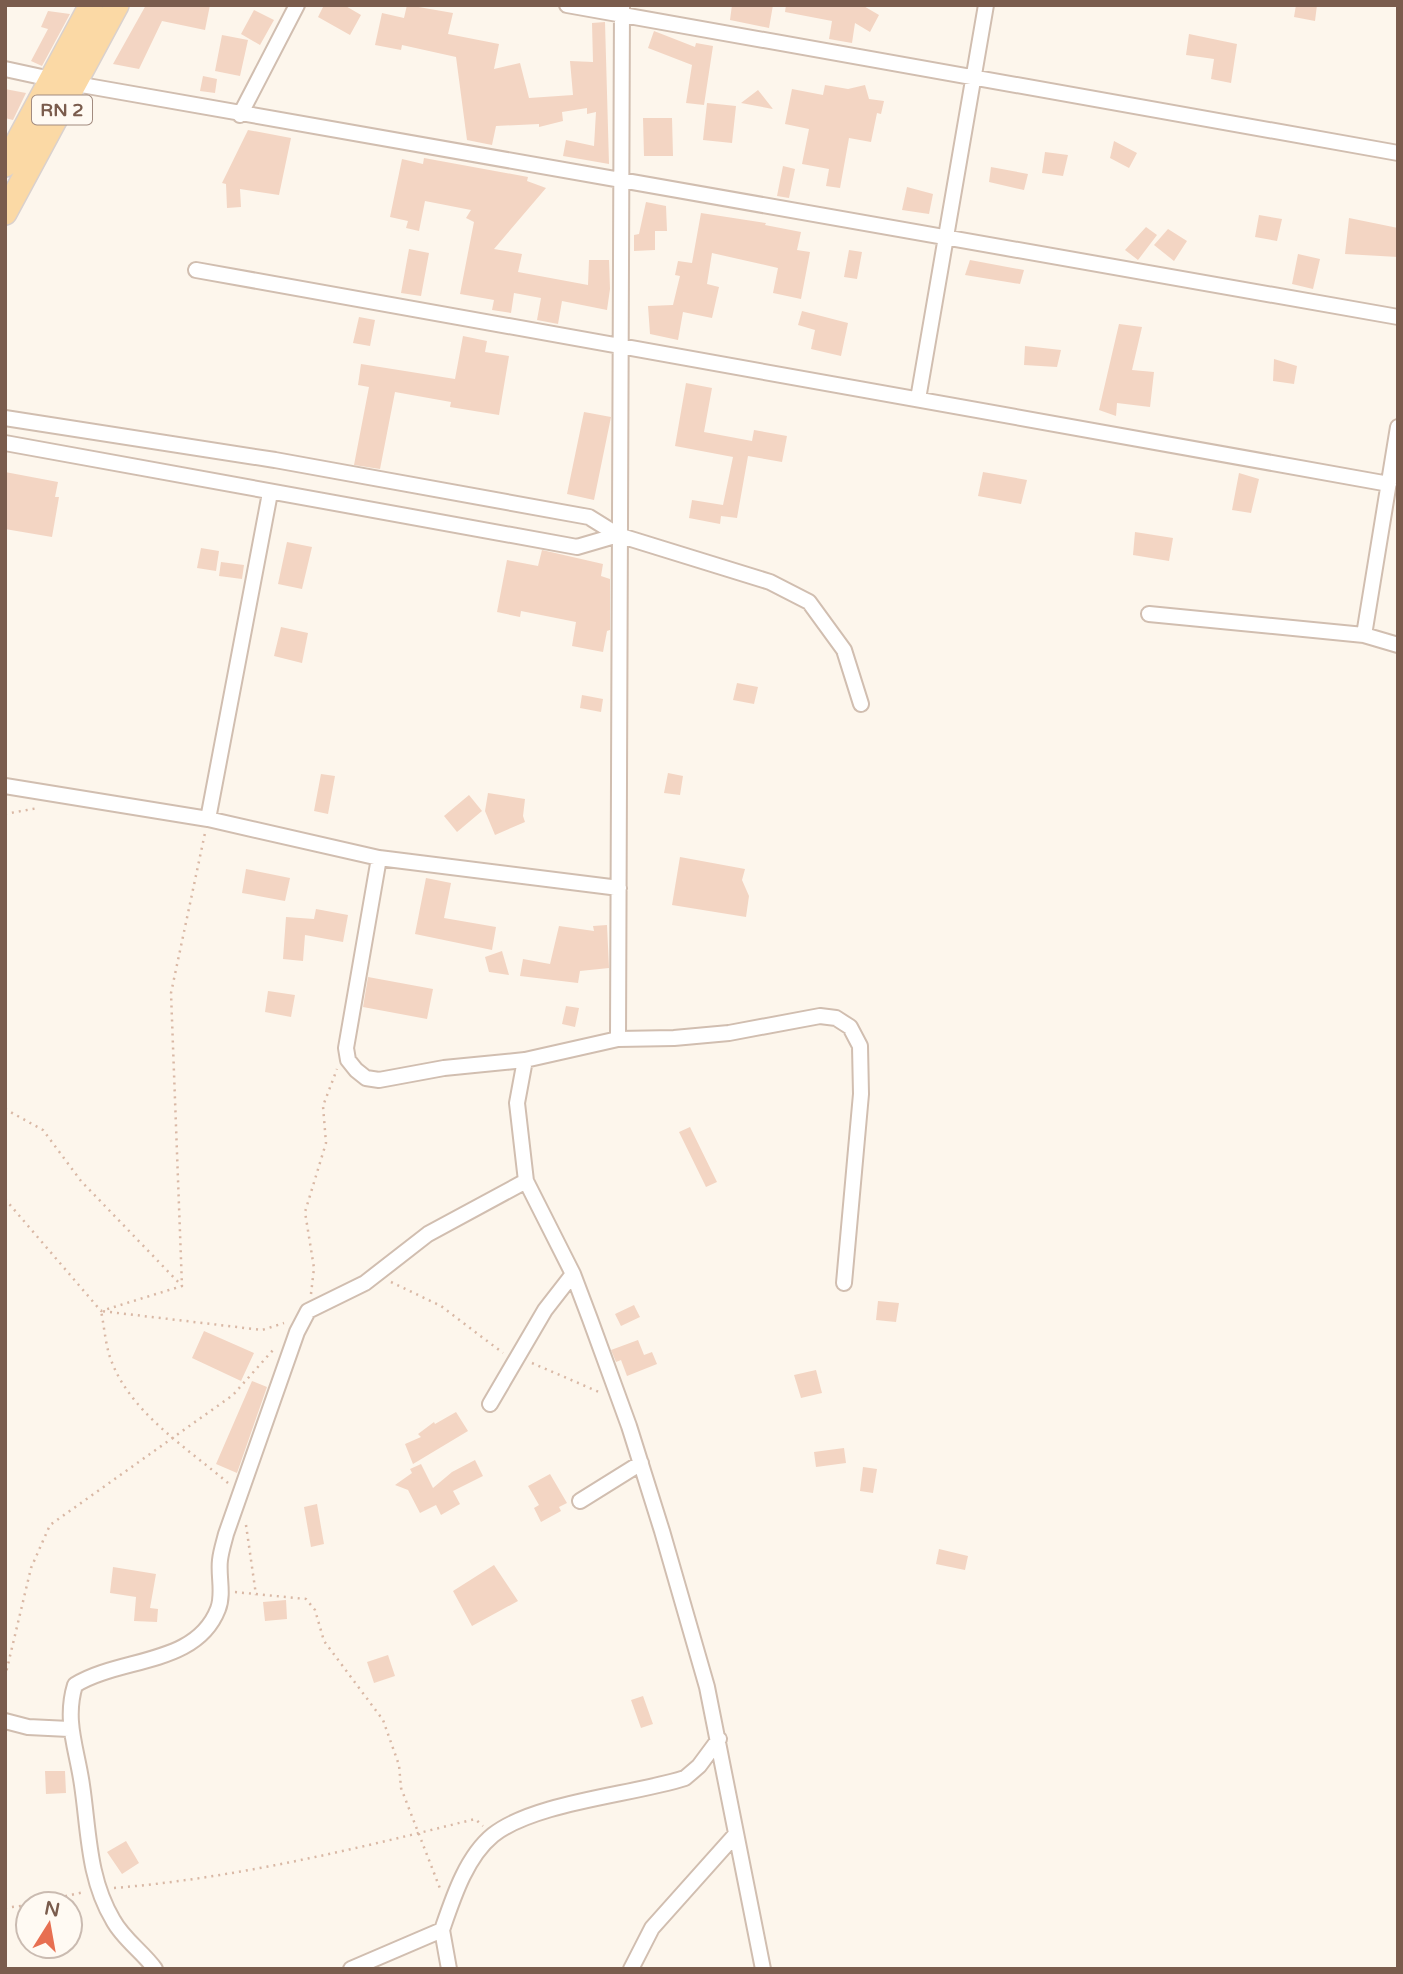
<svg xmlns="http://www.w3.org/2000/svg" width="1403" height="1974" viewBox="0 0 1403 1974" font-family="'Varela Round',sans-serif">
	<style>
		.building { fill: #f3d5c3 }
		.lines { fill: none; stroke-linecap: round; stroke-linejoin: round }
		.street-casing { stroke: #d1beb0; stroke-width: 18 }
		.primary-casing { stroke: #dad1cd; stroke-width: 26 }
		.path { stroke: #d9b8a5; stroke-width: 2.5; stroke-dasharray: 2 5; stroke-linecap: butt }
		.street { stroke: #fff; stroke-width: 14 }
		.primary { stroke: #fbd9a5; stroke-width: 23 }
		.labels { text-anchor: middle; stroke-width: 6; stroke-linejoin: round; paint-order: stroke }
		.shield { fill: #fffaf3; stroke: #a28b7f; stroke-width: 2 }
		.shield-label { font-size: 18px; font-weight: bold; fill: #7a5c4d }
	</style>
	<rect width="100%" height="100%" fill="#fdf6ec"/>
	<!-- building -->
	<path class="building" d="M146 5H210L205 30 162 21 139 69 113 64Z
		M324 5H344L361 15 350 35 318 17Z
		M407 5 453 13 448 34 499 44 494 69 520 63 529 98 573 95 570 61 593 62 592 23 605 22 609 164 563 156 566 140 594 146 596 112 587 114V108L562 112 563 121 539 127V124L496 126 492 145 467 140 456 57 402 45 401 50 375 45 382 13 404 18Z
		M732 5H773L769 28 730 20Z
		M786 5H862L879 15 870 32 855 23 852 43 829 39 832 21 785 12Z
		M1296 5H1317L1315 21 1294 17Z
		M254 10 274 20 260 45 241 34Z
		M48 11 70 14 42 66 31 61 48 29 41 27Z
		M654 31 695 47 696 43 713 46 704 105 686 103 692 65 648 48Z
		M1189 34 1237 44 1231 83 1211 79 1214 59 1186 55Z
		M222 35 248 40 240 76 215 71Z
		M203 76 217 79 215 93 200 91Z
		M825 85 848 89 865 85 869 99 884 101 881 114 877 113 871 142 849 138 840 188 826 186 829 169 802 164 809 129 785 124 792 89 823 95Z
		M5 89 26 93 13 120 5 118Z
		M758 90 773 109 741 103Z
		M707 103 736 106 732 143 703 140Z
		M643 118H672L673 156H644Z
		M248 130 291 138 279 195 240 189 241 207 227 208 226 184 222 183Z
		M1114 141 1137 153 1129 168 1110 158Z
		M1045 152 1068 155 1063 176 1042 173Z
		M424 158 528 177 527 181 546 188 494 249 522 254 518 272 588 285 589 260H609L610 289 607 310 562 301 558 324 537 320 541 298 514 293 511 313 492 310 494 300 460 294 474 222 466 218 471 210 425 201 419 231 406 228 408 221 390 217 402 159 423 164Z
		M783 166 795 169 789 198 777 196Z
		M991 167 1028 174 1024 190 989 182Z
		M907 187 933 194 929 214 902 210Z
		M646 202 666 206 667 231H655V250L634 251V235L639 234Z
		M701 213 766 223 765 225 801 232 797 250 810 252 801 299 773 293 778 268 712 253 707 284 719 287 712 318 683 312 678 340 650 334 648 306 673 305 680 276 675 275 678 261 692 263Z
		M1259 215 1282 219 1277 241 1255 237Z
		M1349 218 1398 228V257L1345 254Z
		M1146 227 1157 235 1138 260 1125 250Z
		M1168 229 1187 241 1174 261 1154 245Z
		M409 249 429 253 421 296 401 293Z
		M849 250 862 252 857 279 844 277Z
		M1298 254 1320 259 1313 289 1292 284Z
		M970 260 1024 270 1020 284 965 275Z
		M802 311 848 323 841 356 811 349 815 330 798 325Z
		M359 317 375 320 370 346 353 343Z
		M1119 324 1142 327 1132 370 1154 372 1150 407 1117 403 1116 416 1099 410Z
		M463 336 487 341 485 352 509 356 499 415 450 407 451 402 395 392 380 469 354 465 369 387 358 385 361 364 455 379Z
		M1025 346 1061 350 1057 367 1024 365Z
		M1274 359 1297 366 1294 384 1273 381Z
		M686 383 712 388 704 432 752 441 754 430 787 436 782 462 748 456 737 518 721 516 720 524 689 518 692 500 723 505 733 457 675 446Z
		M584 412 611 417 594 500 567 494Z
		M5 472 58 482 55 497H59L52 537 5 529Z
		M983 472 1027 480 1021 504 978 496Z
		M1239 473 1259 479 1251 513 1232 510Z
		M1135 532 1173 538 1169 561 1133 555Z
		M287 542 312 547 302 589 278 584Z
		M201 548 219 551 216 571 197 568Z
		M542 550 603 564 601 576 610 579V630L607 631 603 652 572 646 576 622 521 611 520 617 497 612 507 560 538 566Z
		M221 562 244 565 242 579 219 576Z
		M281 627 308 633 302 663 274 656Z
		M737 683 758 687 754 704 733 700Z
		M582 695 603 699 601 712 580 708Z
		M668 773 683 776 680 795 664 793Z
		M321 774 335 776 328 814 314 811Z
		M488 793 525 799 523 816 525 822 495 835 485 811Z
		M469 795 482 811 457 832 444 816Z
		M680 857 745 869 742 880 749 896 746 917 672 905Z
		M246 869 290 878 285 901 242 893Z
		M426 878 451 883 444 918 496 927 492 950 415 934Z
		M316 909 348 915 343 942 305 935 303 961 283 959 286 917 314 919Z
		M607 925 609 968 580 971 578 983 520 976 523 959 550 964 559 926 594 931 593 926Z
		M502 951 509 975 489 972 485 957Z
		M368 977 433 989 427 1019 363 1007Z
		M268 991 295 995 291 1017 265 1012Z
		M566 1006 579 1008 575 1027 562 1024Z
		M690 1127 717 1182 706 1187 679 1132Z
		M878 1301 899 1303 896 1322 876 1320Z
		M634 1305 640 1317 621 1326 615 1314Z
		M204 1331 254 1353 241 1381 192 1358Z
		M638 1340 644 1355 652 1352 657 1364 627 1376 621 1360 616 1362 611 1350Z
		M816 1370 822 1393 801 1398 794 1375Z
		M252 1381 267 1387 237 1473 216 1464Z
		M456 1412 468 1431 413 1464 405 1444 421 1437 418 1434 434 1422 435 1424Z
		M844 1448 846 1463 816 1467 814 1452Z
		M475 1460 483 1476 453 1491 460 1504 441 1515 436 1505 420 1513 408 1490 395 1485 412 1473 410 1469 421 1464 433 1488 452 1472Z
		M863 1467 877 1469 873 1493 860 1491Z
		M550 1474 567 1503 559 1507 561 1511 541 1522 534 1508 539 1505 528 1486Z
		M317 1504 324 1544 311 1547 304 1507Z
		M939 1549 968 1556 965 1570 936 1564Z
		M494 1565 518 1601 472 1626 453 1591Z
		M113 1567 156 1574 150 1608 158 1609 157 1622 134 1621 136 1597 110 1593Z
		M286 1600 287 1619 265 1621 263 1602Z
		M388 1655 395 1676 374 1683 367 1662Z
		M643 1696 653 1724 641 1728 631 1700Z
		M45 1771H65L66 1793 46 1794Z
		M126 1841 139 1863 122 1874 107 1852Z"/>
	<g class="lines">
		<defs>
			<path id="street" d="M567 5 1398 153
				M5 69 51 79
				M76 84 1398 317
				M240 115 297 5
				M196 270 1389 484
				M918 399 986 5
				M5 418 275 460 589 517 618 535 770 582 809 602 844 650 861 704
				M5 443 577 547 618 535
				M1149 614 1364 635 1398 645
				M1364 635 1398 427
				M5 786 208 819 379 858 619 888
				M208 819 270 493
				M379 858 346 1048 348 1060 356 1070 366 1078 379 1080 444 1068 525 1060 618 1039 674 1038 729 1033 820 1016 836 1018 850 1027 860 1046 861 1094 844 1283
				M618 1039 622 5
				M525 1060 517 1103 526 1181 573 1274 590 1319 629 1426 662 1531 707 1687 763 1969
				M490 1404 545 1310 573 1274
				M580 1501 641 1463
				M5 1721 28 1727 69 1729
				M442 1930 449 1969
				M155 1969C143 1952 123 1939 113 1920 88 1878 89 1832 82 1785 77 1749 64 1721 75 1685 120 1657 196 1666 218 1609 224 1594 218 1576 220 1560 221 1551 224 1542 226 1534L297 1332 308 1311 365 1283 428 1234 526 1181
				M351 1969 442 1930C453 1898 466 1857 493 1835 535 1802 632 1795 685 1778L699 1766 719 1739
				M631 1969 652 1928 736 1834"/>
			<path id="primary" d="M5 165 91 5
				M5 213 117 5"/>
		</defs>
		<!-- street casing -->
		<use href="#street" class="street-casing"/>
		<!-- primary casing -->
		<use href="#primary" class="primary-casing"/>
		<!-- path -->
		<path class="path" d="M5 814 38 808
			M5 1109 43 1130 81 1181 182 1286
			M5 1199 101 1311 182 1286 171 993 205 833
			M391 1282 441 1306 503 1353
			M311 1294 314 1268 305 1212 326 1143 323 1106 337 1069
			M532 1363 599 1392
			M228 1483C186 1447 126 1410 109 1354 105 1340 104 1325 101 1311L262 1330 284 1323
			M246 1525 256 1595
			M235 1592 306 1599 315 1610 324 1641 383 1720 399 1765 401 1788 441 1891
			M5 1677 31 1568 50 1525 233 1395 273 1350
			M114 1888C237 1878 356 1849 475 1819L483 1826
			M31 1904 84 1892
			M5 1908 28 1905"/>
		<!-- street -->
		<use href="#street" class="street"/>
		<!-- primary -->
		<use href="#primary" class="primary"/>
	</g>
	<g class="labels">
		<!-- shield labels -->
		<rect class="shield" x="32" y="95.5" width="60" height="29" rx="5"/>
		<g class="shield-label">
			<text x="62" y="116">RN 2</text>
		</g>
	</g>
	<!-- border -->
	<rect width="1403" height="1974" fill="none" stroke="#7a5c4d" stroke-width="14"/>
	<!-- north arrow -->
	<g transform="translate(49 1925) rotate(11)"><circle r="33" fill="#fffaf3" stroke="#cabbb1" stroke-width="2"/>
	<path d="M0-5L12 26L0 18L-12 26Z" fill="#e76f51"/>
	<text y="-10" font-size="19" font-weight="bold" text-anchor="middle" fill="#7a5c4d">N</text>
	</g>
</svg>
